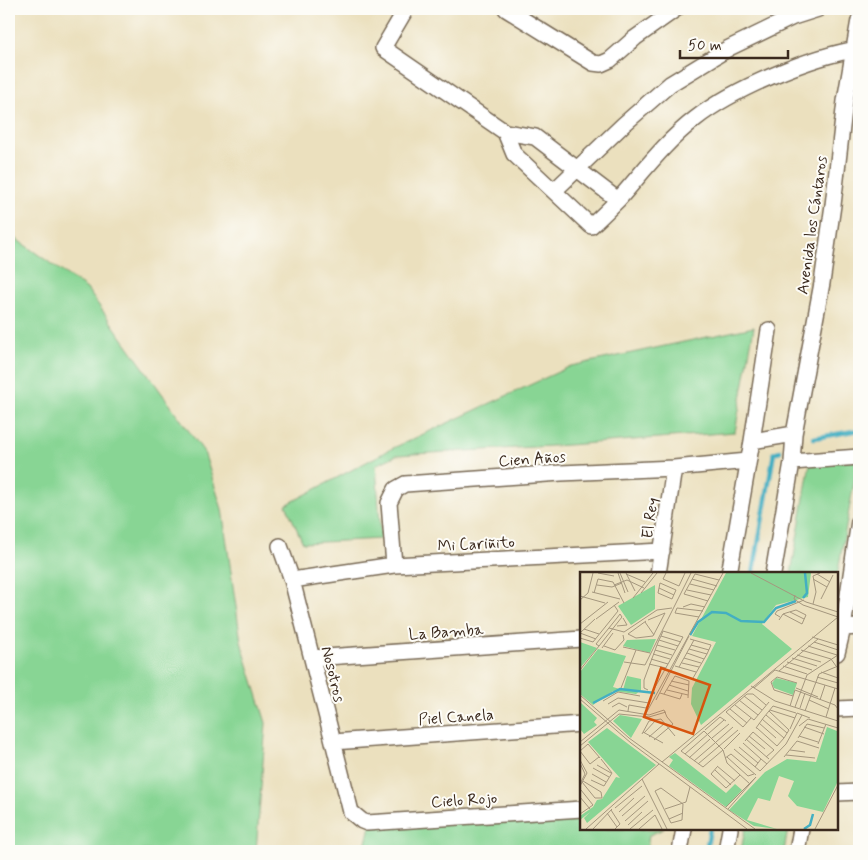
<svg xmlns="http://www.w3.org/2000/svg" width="868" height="860" viewBox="0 0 868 860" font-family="Mynerve,sans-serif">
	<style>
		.green { fill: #88d594; stroke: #628059 }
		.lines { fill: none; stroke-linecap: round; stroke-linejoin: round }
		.stream { stroke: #43afc2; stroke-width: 4.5 }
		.minor-casing { stroke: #796a56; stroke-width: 18 }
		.minor { stroke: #fff; stroke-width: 15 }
		.labels { text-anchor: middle; stroke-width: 4; stroke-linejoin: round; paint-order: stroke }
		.street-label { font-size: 16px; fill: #3b2a1e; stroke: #fdfcf7 }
		.inset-river { fill: none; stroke: #43afc2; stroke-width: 2.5 }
		.inset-road { fill: none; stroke: #a5977e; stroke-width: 1 }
		.view { fill: #d7540e; fill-opacity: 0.15; stroke: #d7540e; stroke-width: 2.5 }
		.inset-edge { fill: none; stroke: #3b2a1e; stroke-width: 2.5 }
	</style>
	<rect width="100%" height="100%" fill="#fdfcf7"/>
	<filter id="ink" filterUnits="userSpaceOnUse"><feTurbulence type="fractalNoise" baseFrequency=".02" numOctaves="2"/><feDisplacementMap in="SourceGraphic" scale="10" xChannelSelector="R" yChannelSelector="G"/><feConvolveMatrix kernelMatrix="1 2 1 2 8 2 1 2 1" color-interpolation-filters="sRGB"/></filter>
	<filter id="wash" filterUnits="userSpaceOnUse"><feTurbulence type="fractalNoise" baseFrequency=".0096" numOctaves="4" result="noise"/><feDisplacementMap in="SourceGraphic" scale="20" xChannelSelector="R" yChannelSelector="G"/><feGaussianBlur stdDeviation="1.12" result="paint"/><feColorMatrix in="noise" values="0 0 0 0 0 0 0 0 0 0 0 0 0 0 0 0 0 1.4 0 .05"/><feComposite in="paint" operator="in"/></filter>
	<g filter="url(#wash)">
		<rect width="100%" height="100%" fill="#ebe0be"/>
		<!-- green -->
		<path class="green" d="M9 234 87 289 204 452 222 509 241 642 266 723 256 851H9Z
			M754 327 735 432 568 445 397 455 376 465 381 539 303 543 286 505 389 450 571 366Z
			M858 461 837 576V574H791L810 463Z
			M582 812V829H664L649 835 647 851H364L370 826Z
			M745 829H788L784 851H741Z"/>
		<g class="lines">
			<!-- stream -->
			<path class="stream" d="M814 438 859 430
				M753 574 774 453 780 451
				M706 851 710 829"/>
		</g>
	</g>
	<g filter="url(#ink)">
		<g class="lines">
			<defs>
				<path id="minor" d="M406 9 383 48 505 132 535 137 618 200
					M506 9 593 63 601 64 610 60 635 38 676 9
					M505 132 514 154 591 226C600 218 609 209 618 200 643 172 665 142 695 119 733 89 811 56 859 49
					M554 191 623 125 670 84 729 48 793 17 818 9
					M752 441 794 434
					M792 462 859 457
					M280 546 292 580 351 812 362 821 367 823 582 809
					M394 565 389 503 396 489 405 484 561 473 674 468 748 461
					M658 574 674 468
					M729 574 752 441 769 330
					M773 574 792 462 794 434 822 283 833 205 845 101 859 20
					M292 580 394 565 662 551
					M843 628 859 627
					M837 653 843 628 859 521
					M312 658 582 639
					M837 709 859 708
					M333 742 582 724
					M837 793 859 792
					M680 851 684 829
					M726 851 730 829
					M797 851 801 829"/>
			</defs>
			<!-- minor casing -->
			<use href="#minor" class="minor-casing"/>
			<!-- minor -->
			<use href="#minor" class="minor"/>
		</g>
	</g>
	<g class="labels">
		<!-- street labels -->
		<g class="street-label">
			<text transform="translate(811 225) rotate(-82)" y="6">Avenida los Cántaros</text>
			<text transform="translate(532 458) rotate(-4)" y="6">Cien Años</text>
			<text transform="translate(649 518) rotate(-82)" y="6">El Rey</text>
			<text transform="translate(476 543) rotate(-3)" y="6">Mi Cariñito</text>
			<text transform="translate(446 631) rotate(-4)" y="6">La Bamba</text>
			<text transform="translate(334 674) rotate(76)" y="6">Nosotros</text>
			<text transform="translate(456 716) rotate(-4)" y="6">Piel Canela</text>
			<text transform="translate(464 799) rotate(-4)" y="6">Cielo Rojo</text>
		</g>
	</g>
	<!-- overview -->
	<g transform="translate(580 572)">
		<rect width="258" height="258" fill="#ebe0be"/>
		<path d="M146 1H231L228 25 196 33 182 52 212 77 121 153 111 132 112 116 136 70 112 64ZM75 13V37L51 53 38 34ZM76 67 70 81 43 74 47 68ZM0 70 17 76 0 96ZM18 77 46 84 33 115 43 118 47 104 61 107V118L56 122 33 119 13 133 0 122V100ZM196 106 217 111 213 123 194 116 192 111ZM0 130 17 146 14 150 17 153 4 162 0 157ZM40 143 62 147 51 166 33 149ZM247 155 257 159V211L243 240 217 234 208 224 214 209 199 204 190 229 178 226 167 248 197 257 174 254 149 238 185 200 207 187 236 190ZM27 156 76 193 7 251 4 246 10 240 0 248V244L13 235 17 228 22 227 36 205 40 206 8 170ZM95 181 146 221 155 212 162 218 146 235 89 194 93 188 89 185Z" fill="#88d594"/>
		<path class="inset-river" d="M223 26 227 21 225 1M110 63 118 50 132 40 146 41 161 49 184 50 196 36 216 29M13 131 40 117 75 121M224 257 230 253 233 242"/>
		<path class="inset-road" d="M18 1 34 4M38 1 45 21M40 1 48 20M46 1 55 19M86 1 83 7 99 14 105 1M171 1 226 30 258 40M46 2 65 10M237 2 250 10M112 7 137 14M233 7 247 15M80 11 96 18 92 27 78 21ZM110 12 134 18M17 13 32 15 42 11M34 13 47 8 64 16M79 16 94 23M107 18 131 23M12 20 40 27M14 21 18 7 33 10 44 31M61 21 77 1M215 23 214 27 223 33 258 45M0 24 25 31M53 26 73 1M241 27 253 3M0 28 8 21 13 1M128 29 104 22 115 2 139 8M233 32 236 20 233 4 240 1M103 35 111 32 125 35M97 36 95 41 119 45M97 36 123 39M210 40 224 47M200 45 195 42 197 39 224 28M16 47 39 30M68 48 85 41M199 48 203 42 206 41 216 38 226 43 222 52 203 42M65 50 74 63M0 52 28 30M37 54 47 53 43 46M29 56 44 60 77 38 92 36M4 57 19 62M0 61 15 47M0 61 16 67M48 62 56 66 73 64 85 41M48 62 66 49M81 64 83 59 103 65M232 65 258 73M0 66 13 70 38 39 34 33M110 67 131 73 127 82M79 68 81 64 101 70M234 70 258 78M77 73 79 68 98 74M111 73 129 78M19 74 16 72 37 46 40 42 42 45M24 74 35 78 44 68 43 63M228 74 257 83M43 75 70 81M22 76 33 61M109 77 127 82 113 106M75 78 92 83M221 78 251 87 256 94M107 81 124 87M73 82 90 87M217 83 241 90M104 86 121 91M212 86 237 94M71 87 88 92M44 90 65 93 111 1M207 90 232 98M102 91 119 95M69 92 86 96M95 94 116 100M203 94 227 102M99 95 114 68M0 98 42 45M199 99 238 67M241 100 258 106M237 105 258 111M91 109 109 113M89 113 108 119M171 114 195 129 258 149M41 116 56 78M174 116 195 98 258 117M216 116 238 125M68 118 64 116V108L77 73 95 78M87 118 108 123M215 118 255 133 258 137M73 119 103 65M80 121 100 127 102 122M84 122 95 104 109 109 108 126M0 123 49 166 175 257M164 124 182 138M213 124 194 118 191 110 197 105 217 111M0 127 51 171 167 257M76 128 109 64M159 128 178 143M229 128 249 137M240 128 245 113M23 129 38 120 60 124M28 132 38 126 69 131 66 136 49 133 48 139M155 133 174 148 189 130M210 134 215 118M32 135 39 131 47 135M215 135 227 103 258 83M220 136 225 121M150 137 167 151M190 138 215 146M189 139 193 134 216 141M225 139 239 102 258 94M186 143 207 161M64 145 143 1M246 145 255 116M171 146 163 155 146 140 167 122H173L186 133M182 147 204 166 209 158 189 139 184 145 176 156H177L197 174 204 166M179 151 196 166M219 154 228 147 258 156M224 155 244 162M210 157 217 141 230 146M125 158 140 145 146 149M124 159 101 179 123 195 143 178M124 159 143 178 147 191 170 212M63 160 83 171M64 161 76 148M62 162 69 149 81 147 95 164M169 164 185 177M219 164 238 170M69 165 85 151M132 166 149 152M218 166 227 152 244 156M166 167 189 187M74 168 93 152 87 145M165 169 173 160 194 178 186 185M217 169 239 176M0 170 39 138 69 143 84 138 87 145M136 170 153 155M163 171 181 187M238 172 246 152M0 174 39 142 69 145 86 140M159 175 178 191M144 177 160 161M154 177 180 199 206 172 222 143M210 178 225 180M105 182 144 148M206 183 235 186M19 185 10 192 0 179 8 172 20 186M147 185 168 204 174 202M204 185 217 169M109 186 130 167M145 186 151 182 176 203M0 188 7 201 0 214M114 189 135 171M82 190 258 45M0 191 5 202 0 212M118 192 158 158M17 193 31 201M137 194 155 209M137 195 131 202 146 216 160 203M175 195 181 187 187 192M13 196 29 205M135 198 151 213M12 202 26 210M62 207 87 257M11 208 24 214 32 201 21 187M2 210 15 226H22L21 220 3 209M81 216 103 232 102 248 91 251 75 219ZM0 225 10 237M146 235 176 205 148 237M35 236 62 214M85 237 106 230 110 215M31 238 40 252 35 257M39 240 54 226M27 241 37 255M0 242 13 233 1 218M75 243 82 257M42 244 65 224M89 247 103 241M45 249 68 229M48 253 62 240M6 257 79 192M13 257 32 237M50 257 73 238M59 257 75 243M235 257 258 213"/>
		<path class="view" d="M81 96 130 113 113 162 64 145Z"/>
		<rect width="258" height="258" class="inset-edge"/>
	</g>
	<!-- margin -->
	<rect width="868" height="860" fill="none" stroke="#fdfcf7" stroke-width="30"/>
	<!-- scale -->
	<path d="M680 50v8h108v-8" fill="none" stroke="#3b2a1e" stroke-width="2.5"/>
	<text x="688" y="50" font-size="15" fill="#3b2a1e" stroke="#fdfcf7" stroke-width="4" paint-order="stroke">50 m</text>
</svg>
